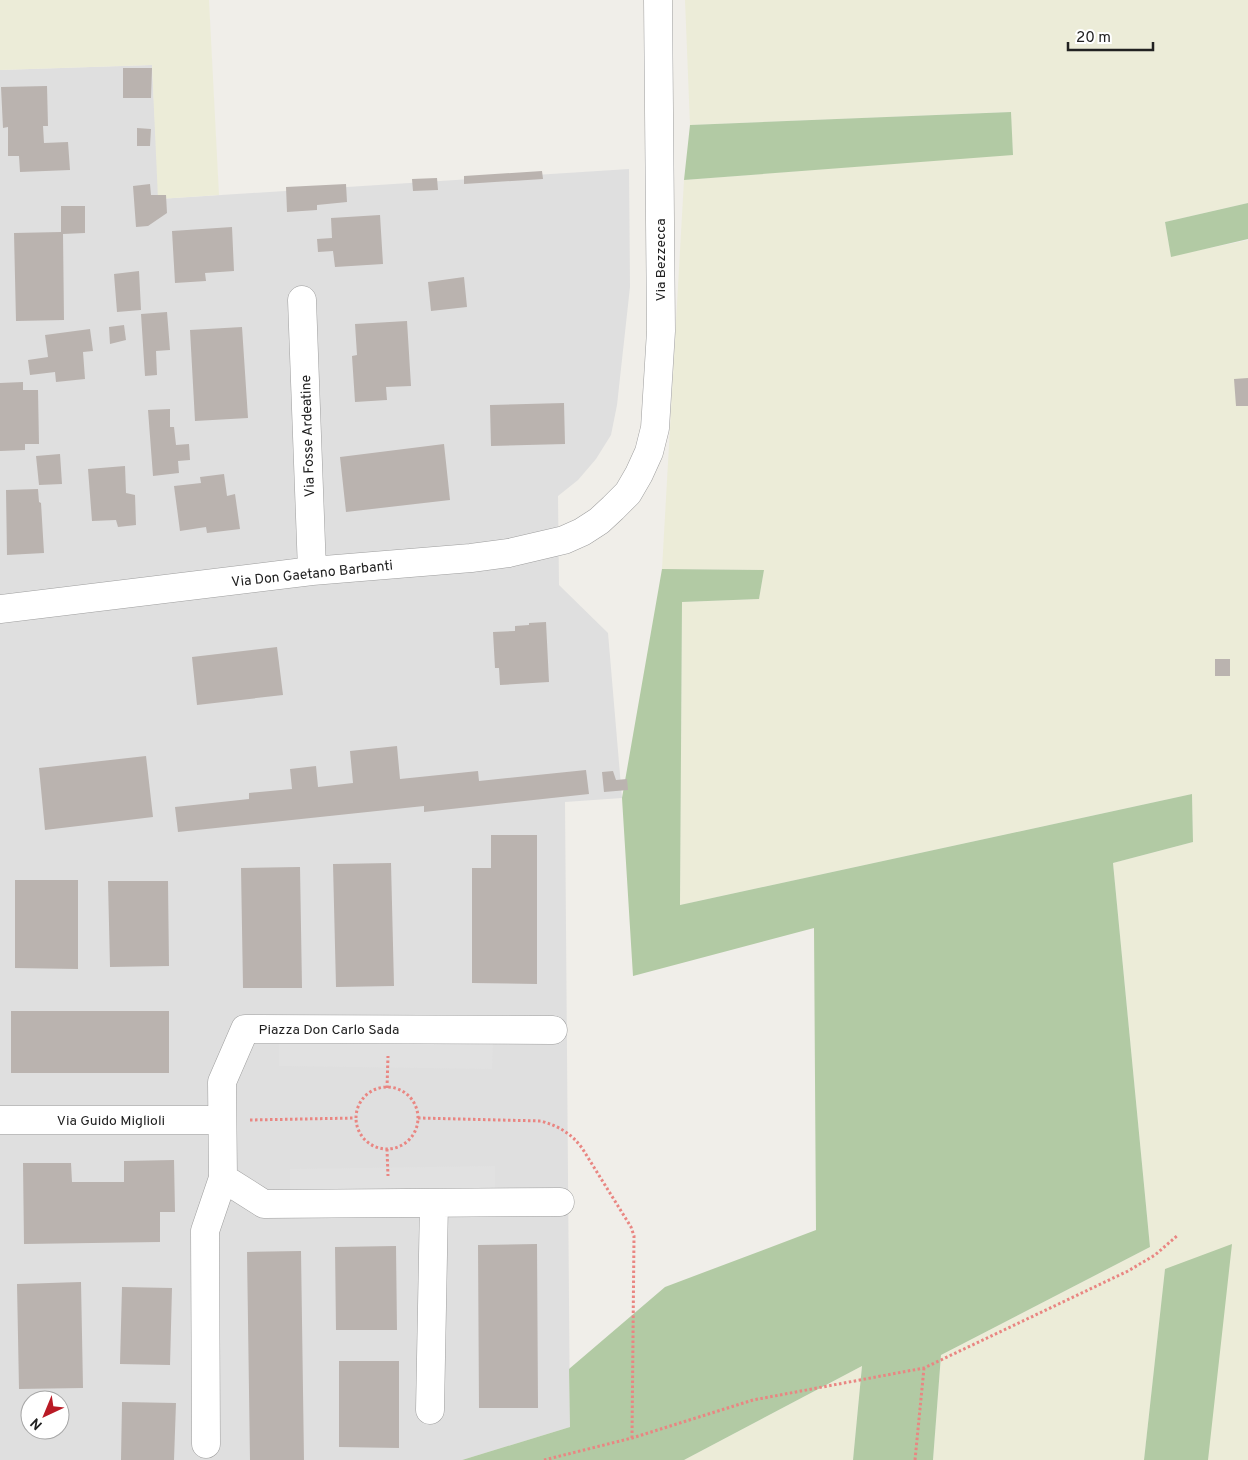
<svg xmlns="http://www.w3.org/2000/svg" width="1248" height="1460" viewBox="0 0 1248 1460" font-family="Overpass,sans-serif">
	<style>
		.residential { fill: #dfdfdf; fill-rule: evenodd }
		.farmland { fill: #ececd8 }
		.forest { fill: #b2caa4 }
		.parking { fill: #e1e1e1 }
		.building { fill: #bab3af }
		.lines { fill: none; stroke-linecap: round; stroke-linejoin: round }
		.minor-casing { stroke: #9e9e9e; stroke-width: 29 }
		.path { stroke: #e98682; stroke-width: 3; stroke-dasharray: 2.5 2.5; stroke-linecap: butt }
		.minor { stroke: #fff; stroke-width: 28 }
		.labels { text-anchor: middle; stroke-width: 5; stroke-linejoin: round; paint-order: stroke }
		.street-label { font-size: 14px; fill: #212121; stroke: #fff }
	</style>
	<rect width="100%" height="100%" fill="#f0eee9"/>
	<!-- residential -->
	<path class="residential" d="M152 65 159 199 629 169 630 287 617 405 611 435 596 459 578 480 558 496 559 585 608 633 622 798 565 802 570 1427 462 1460H0V70ZM30 1400H60V1430H30Z"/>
	<!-- farmland -->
	<path class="farmland" d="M0 0H209L219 195 158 199 152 65 0 70Z
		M685 0H1248V203L1165 222 1171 256 1248 240V1460H1207L1165 1269 1144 1460H933L941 1355 1150 1247 1113 863 1193 842 1192 794 680 905 682 602 759 599 764 570 662 569 684 180 1013 154 1010 112 690 125Z
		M862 1366 853 1460H684Z"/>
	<!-- forest -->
	<path class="forest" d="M1011 112 1013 155 684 180 690 125Z
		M1248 203V239L1171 257 1165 222Z
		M662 569 764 570 759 599 682 602 680 905 1192 794 1193 842 1113 863 1150 1247 941 1355 933 1460H853L862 1366 684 1460H462L570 1427 569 1369 665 1287 816 1230 814 928 633 976 622 798Z
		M1232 1244 1208 1460H1144L1165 1269Z"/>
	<!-- parking -->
	<path class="parking" d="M279 1040 493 1043 492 1069 279 1066Z
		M495 1166V1191L290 1194V1169Z"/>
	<!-- building -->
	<path class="building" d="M123 68H152L151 98H123Z
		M47 86 48 126H43L44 143 68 142 70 170 20 172 19 156H8V127L3 128 1 87Z
		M137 128 151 129 150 146H137Z
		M542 171 543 179 464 184V176Z
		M437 178 438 190 413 191 412 179Z
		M150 184 151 195H166L167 213 148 226 136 227 133 186Z
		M346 184 347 202 317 205V210L287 212 286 187Z
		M61 206H85V233L63 234 64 320 16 321 14 233 61 232Z
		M380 215 383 264 335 267 333 251 318 252 317 239 332 238 331 218Z
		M232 227 234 271 205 273 206 281 175 283 172 231Z
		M139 271 141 310 117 312 114 274Z
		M464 277 467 307 431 311 428 282Z
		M167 312 170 350 156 351 157 375 145 376 141 314Z
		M407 321 411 386 386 387 387 400 355 402 352 356 357 355 355 324Z
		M124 325 126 340 110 344 109 327Z
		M242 327 248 418 195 421 190 330Z
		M90 329 93 351 83 352 85 379 56 382 55 372 30 375 28 360 48 357 45 335Z
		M1248 378V406H1236L1234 379Z
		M23 382V390H38L39 444H25V450L0 451V383Z
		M564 403 565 444 491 446 490 405Z
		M170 409V427H174L176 445 189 444 190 460 178 461 179 473 153 476 148 410Z
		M444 444 450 500 346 512 340 457Z
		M60 454 62 484 39 485 36 456Z
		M125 466 126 493 135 495 136 525 118 527 116 520 92 521 88 469Z
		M224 474 227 496 235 494 240 529 207 533 206 527 180 531 174 486 201 483 200 477Z
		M38 489 39 502 41 503 44 553 7 555 6 490Z
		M546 622 549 682 500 685 499 668H495L493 632 515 631V626L529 625V623Z
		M277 647 283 695 197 705 192 657Z
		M1215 659H1230V676H1215Z
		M397 746 400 779 478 771 479 781 586 770 589 794 424 812V806L178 832 175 807 249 799V793L292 789 290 769 316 766 318 787 353 783 350 751Z
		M146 756 153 817 45 830 39 768Z
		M613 771 616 780 627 779 628 790 604 792 602 772Z
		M491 835H537V984L472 983V868H491Z
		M391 863 394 986 336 987 333 864Z
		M300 867 302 988H243L241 868Z
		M15 880H78V969L15 968Z
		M108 881H168L169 966 110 967Z
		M11 1011H169V1073H11Z
		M174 1160 175 1212H160V1242L24 1244 23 1163H71L72 1182H124V1161Z
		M537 1244 538 1408H479L478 1245Z
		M396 1246 397 1330H336L335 1247Z
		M301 1251 304 1460H250L247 1252Z
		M81 1282 83 1388 19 1389 17 1284Z
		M122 1287 172 1288 170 1365 120 1364Z
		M339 1361H399V1448L339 1447Z
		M122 1402 176 1403 174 1460H121Z"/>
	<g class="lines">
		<defs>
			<path id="minor" d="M302 300 312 571
				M0 609 312 571 471 558 509 553 564 540 582 532 599 521 613 508 628 493 639 474 649 452 655 428 661 331 658 0
				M553 1030 245 1029 222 1082 223 1178 264 1204 560 1202
				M0 1120H222
				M430 1410 434 1203
				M206 1444 205 1231 223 1178"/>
		</defs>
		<!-- minor casing -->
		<use href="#minor" class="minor-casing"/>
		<!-- path -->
		<path class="path" d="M356 1118a31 31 0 1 1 62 0a31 31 0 1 1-62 0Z
			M387 1088 388 1056
			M418 1118 541 1121C558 1126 571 1133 582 1148L631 1227 634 1236 632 1438
			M250 1120 355 1118
			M387 1149 388 1176
			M544 1460 632 1438 753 1400 924 1368 1128 1271 1155 1255 1178 1235
			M915 1460 924 1368"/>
		<!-- minor -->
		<use href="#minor" class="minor"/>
	</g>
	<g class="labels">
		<!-- street labels -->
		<g class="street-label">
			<text transform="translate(660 260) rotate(-90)" y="5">Via Bezzecca</text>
			<text transform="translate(307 436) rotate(-92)" y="5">Via Fosse Ardeatine</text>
			<text transform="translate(312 573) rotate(-6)" y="5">Via Don Gaetano Barbanti</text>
			<text x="329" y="1034">Piazza Don Carlo Sada</text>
			<text x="111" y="1125">Via Guido Miglioli</text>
		</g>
	</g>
	<!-- north arrow -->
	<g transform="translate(45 1415) rotate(224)"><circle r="24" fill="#ffffff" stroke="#a6a6a6"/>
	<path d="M0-4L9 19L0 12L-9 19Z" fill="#b91a25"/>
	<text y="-8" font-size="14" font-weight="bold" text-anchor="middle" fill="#212121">N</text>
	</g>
	<!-- scale -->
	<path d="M1068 42v8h85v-8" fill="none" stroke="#212121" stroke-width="2.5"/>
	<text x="1076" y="42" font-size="15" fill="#212121" stroke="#ffffff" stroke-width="4" paint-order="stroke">20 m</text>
</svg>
